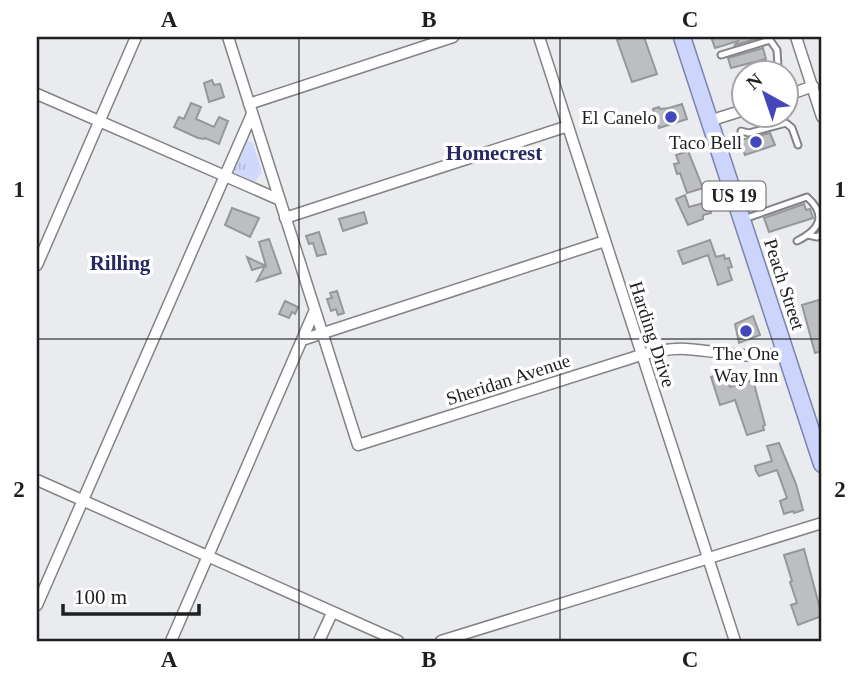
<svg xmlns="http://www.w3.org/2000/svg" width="859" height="678" viewBox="0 0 859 678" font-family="'Times New Roman',serif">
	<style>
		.grass { fill: url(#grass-tufts) }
		.building { fill: #bdbec2; stroke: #96979a; stroke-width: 2 }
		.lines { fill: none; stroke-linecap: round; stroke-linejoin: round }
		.service-casing { stroke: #828386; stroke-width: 9 }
		.minor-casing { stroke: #828386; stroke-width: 13 }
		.primary-casing { stroke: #7b83af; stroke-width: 19 }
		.service { stroke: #fff; stroke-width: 5 }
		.minor { stroke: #fff; stroke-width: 10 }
		.primary { stroke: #ced5fd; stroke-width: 16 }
		.grid { fill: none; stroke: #1e1f20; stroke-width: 2; stroke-opacity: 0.55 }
		.poi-dot { fill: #4446bb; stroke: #fff; stroke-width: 2.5 }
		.labels { text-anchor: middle; stroke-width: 7; stroke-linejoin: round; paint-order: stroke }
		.shield { fill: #fff; stroke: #626263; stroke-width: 2 }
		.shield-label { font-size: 18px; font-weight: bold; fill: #1e1f20 }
		.poi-label { font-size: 19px; fill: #1e1f20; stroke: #fff; text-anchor: end }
		.street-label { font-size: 19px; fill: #1e1f20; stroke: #fff }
		.neighbourhood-label { font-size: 21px; font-weight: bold; fill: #252962; stroke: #fff }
		.neatline { fill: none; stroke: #1e1f20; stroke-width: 2.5 }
		.grid-label { font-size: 23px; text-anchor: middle; font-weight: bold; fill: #1e1f20 }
	</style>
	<defs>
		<pattern id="grass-tufts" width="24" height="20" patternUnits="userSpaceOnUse" patternTransform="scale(1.75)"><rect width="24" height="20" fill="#d0d8fe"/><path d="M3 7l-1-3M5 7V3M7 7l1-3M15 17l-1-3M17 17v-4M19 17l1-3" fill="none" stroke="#b2b9d9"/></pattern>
	</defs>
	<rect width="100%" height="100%" fill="#eaebef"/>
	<!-- grass -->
	<path class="grass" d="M247 140 253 144 262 172 255 182 234 172Z"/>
	<!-- building -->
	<path class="building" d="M627 37H644L657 74 632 82 617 40Z
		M711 37H759V38L735 45 738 41 715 48Z
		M763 48 766 59 731 68 728 58Z
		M212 80 214 85 220 84 224 97 209 102 204 83Z
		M191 103 201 107 196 119 214 127 219 117 228 121 219 144 205 138 204 139 198 138 174 127 179 117 184 119Z
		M682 104 687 119 659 128 653 109 659 107 660 109 669 108Z
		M770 133 775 145 745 155 740 140Z
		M688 151 703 188 687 193 680 173 677 174 674 164 679 163 676 155Z
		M685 195 689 207 707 202 711 213 703 215V219L688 225 676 199Z
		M804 204 806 210 810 209 813 218 769 232 764 218Z
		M232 208 259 218 250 237 225 225Z
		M364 212 367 223 343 231 339 219Z
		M319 232 326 254 317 256 313 243 309 244 306 236Z
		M269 239 281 273 257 281 265 266 252 270 247 257 266 266 259 242Z
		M710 240 716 257 724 255 725 259 729 258 732 267 728 268 732 280 718 285 708 255 683 264 678 251Z
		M337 291 344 313 338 315 336 309 331 311 327 299 332 298 330 293Z
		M822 299V351L815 353 802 305Z
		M285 301 298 307 295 314 292 312 289 318 279 314Z
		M753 316 760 335 739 343 735 324Z
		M723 373 724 376 726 375 730 387 753 380 765 425 763 426 764 430 747 435 735 400 720 405 711 377Z
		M779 443 796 484 803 510 794 513 793 511 784 514 780 501 787 498 777 470 759 476 756 471 755 466 772 461 767 446Z
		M804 549 822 616 798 625 791 605 797 603 790 582 792 581 784 555Z"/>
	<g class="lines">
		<defs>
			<path id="service" d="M721 55 770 40 777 50 778 67
				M741 131 749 133 786 123 792 128 798 145
				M744 219 807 197C828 216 819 230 797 241
				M808 235 817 237 822 233"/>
			<path id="minor" d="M228 37 358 445 641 355C656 351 671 348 686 349 722 351 748 361 785 352
				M539 37 735 641
				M796 37 822 117
				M37 94 280 200
				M786 96 813 86
				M249 104 453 37
				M709 121 744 110
				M285 218 568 126
				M37 265 136 37
				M302 340 605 241
				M37 480 398 641
				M37 605 252 114
				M171 641 314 312
				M319 641 332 613
				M441 641 822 523"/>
			<path id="primary" d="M682 37 822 464"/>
		</defs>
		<!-- service casing -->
		<use href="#service" class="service-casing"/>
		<!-- minor casing -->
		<use href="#minor" class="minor-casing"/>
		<!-- primary casing -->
		<use href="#primary" class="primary-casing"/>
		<!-- service -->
		<use href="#service" class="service"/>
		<!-- minor -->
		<use href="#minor" class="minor"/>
		<!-- primary -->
		<use href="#primary" class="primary"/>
	</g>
	<!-- grid -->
	<path class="grid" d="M299 37V641M560 37V641M37 339H822"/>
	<!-- markers -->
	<g class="poi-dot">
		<circle cx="671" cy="117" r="7"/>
		<circle cx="756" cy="142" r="7"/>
		<circle cx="746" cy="331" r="7"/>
	</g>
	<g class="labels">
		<!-- shield labels -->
		<rect class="shield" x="702.5" y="181.5" width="63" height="29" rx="5"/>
		<g class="shield-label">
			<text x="734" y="202">US 19</text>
		</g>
		<!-- poi labels -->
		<g class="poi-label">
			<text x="657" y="124">El Canelo</text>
			<text x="742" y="149">Taco Bell</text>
			<text x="746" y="360" text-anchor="middle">The One<tspan x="746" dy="22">Way Inn</tspan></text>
		</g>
		<!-- street labels -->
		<g class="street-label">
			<text transform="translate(785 284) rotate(72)" y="7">Peach Street</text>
			<text transform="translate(653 334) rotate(72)" y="7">Harding Drive</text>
			<text transform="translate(508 379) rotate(-18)" y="7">Sheridan Avenue</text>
		</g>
		<!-- neighbourhood labels -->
		<g class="neighbourhood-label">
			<text x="494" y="160">Homecrest</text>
			<text x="120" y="270">Rilling</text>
		</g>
	</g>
	<!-- border -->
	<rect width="859" height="678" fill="none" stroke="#ffffff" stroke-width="77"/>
	<!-- north arrow -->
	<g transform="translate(765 94) rotate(320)"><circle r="33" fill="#ffffff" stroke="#a5a5a6" stroke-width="2"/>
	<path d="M0-5L12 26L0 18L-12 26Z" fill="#4446bb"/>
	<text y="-10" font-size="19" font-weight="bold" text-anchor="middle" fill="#1e1f20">N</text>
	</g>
	<!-- scale -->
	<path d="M63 604v10h136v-10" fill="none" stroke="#1e1f20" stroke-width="3.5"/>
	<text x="74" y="604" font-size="21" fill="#1e1f20" stroke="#ffffff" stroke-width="5" paint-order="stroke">100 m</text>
	<rect x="38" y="38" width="782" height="602" class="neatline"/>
	<g class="grid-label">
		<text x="169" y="27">A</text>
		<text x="429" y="27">B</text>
		<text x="690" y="27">C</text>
		<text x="19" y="197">1</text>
		<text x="840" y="197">1</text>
		<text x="19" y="497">2</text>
		<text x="840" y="497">2</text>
		<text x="169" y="667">A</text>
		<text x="429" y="667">B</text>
		<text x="690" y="667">C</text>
	</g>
</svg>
